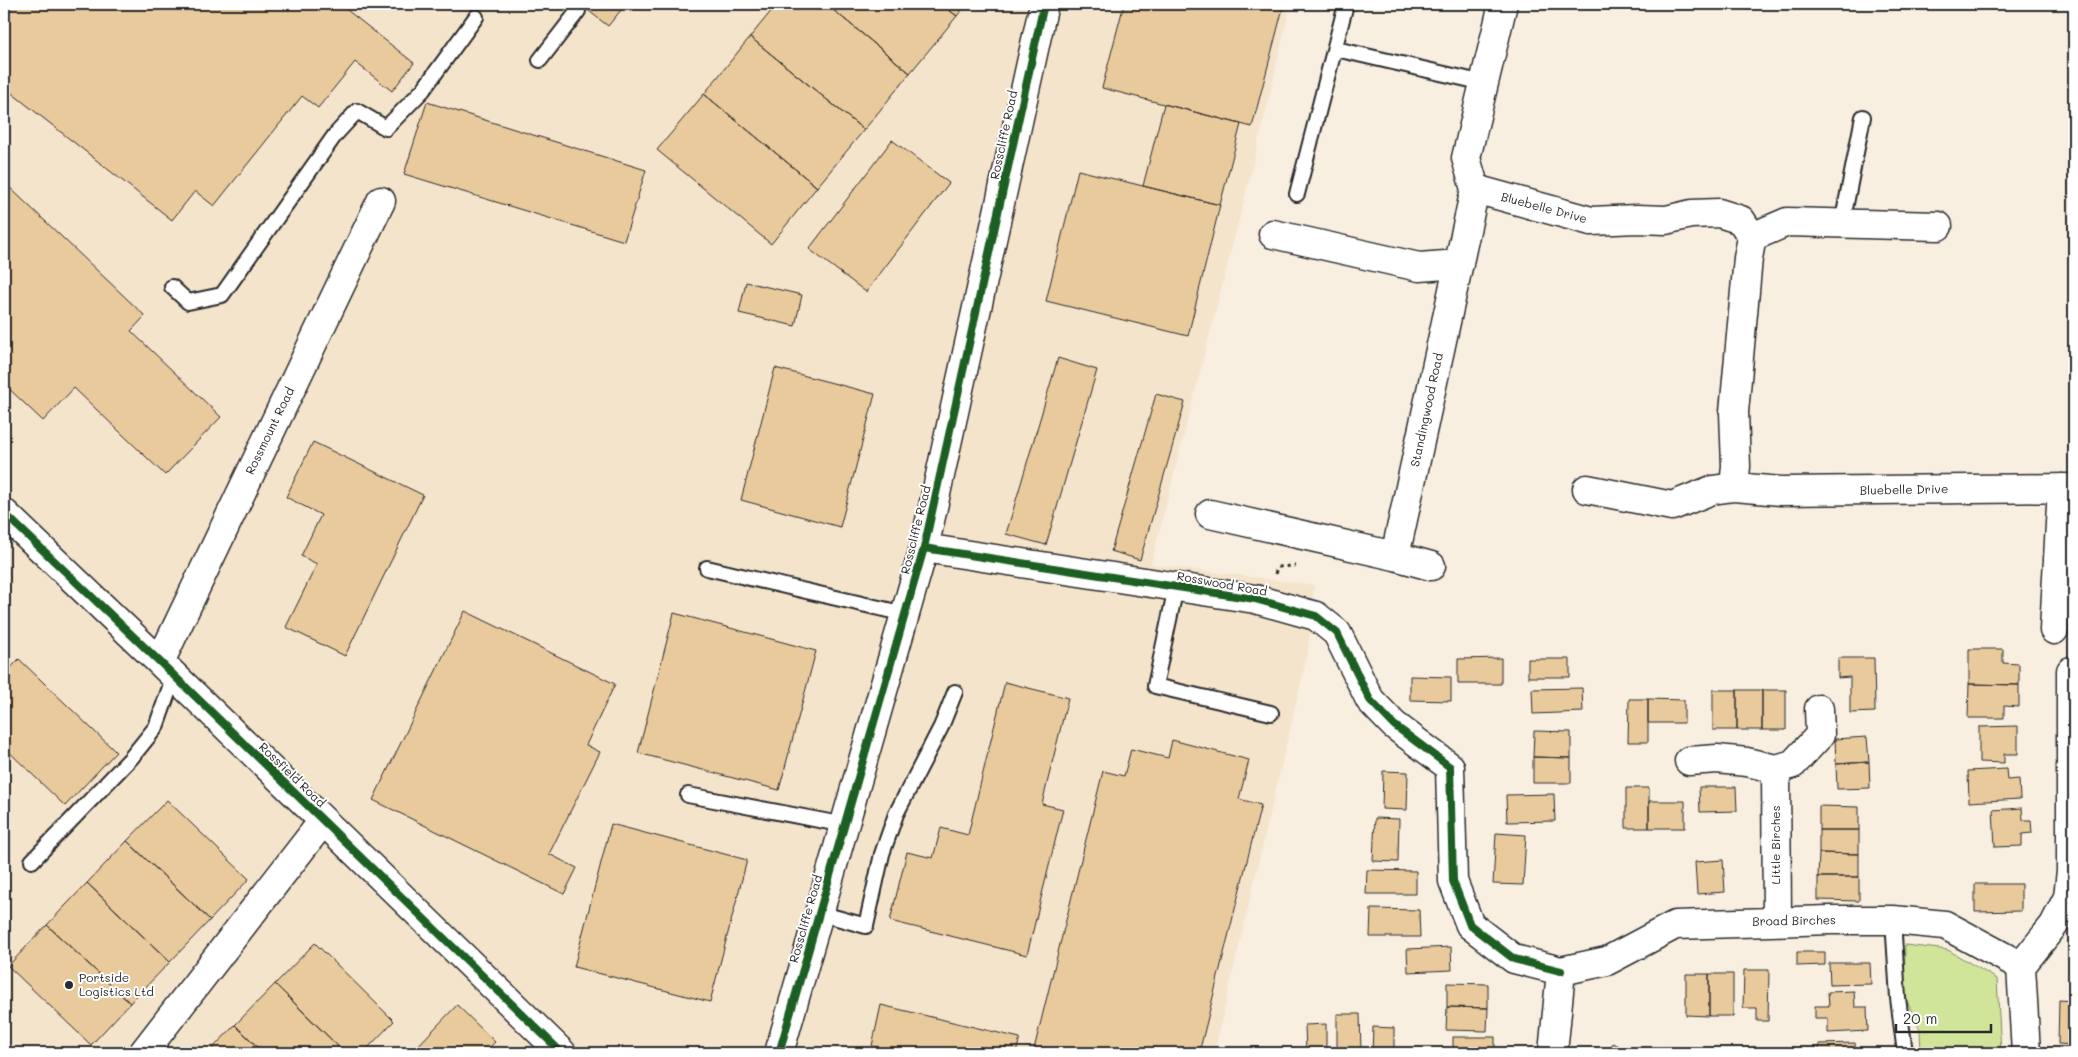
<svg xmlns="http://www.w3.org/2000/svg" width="2078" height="1057" viewBox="0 0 2078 1057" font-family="Mali,sans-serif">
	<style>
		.built { fill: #f4e4cc }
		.green { fill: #d0e59a; stroke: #7e8862 }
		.building { fill: #e9ca9c; stroke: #2b2b2b }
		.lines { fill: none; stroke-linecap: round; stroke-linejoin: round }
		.service-casing { stroke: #2b2b2b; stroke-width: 18 }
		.minor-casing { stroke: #2b2b2b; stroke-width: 31 }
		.path { stroke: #2b2b2b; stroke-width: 3; stroke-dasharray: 4 4; stroke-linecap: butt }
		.service { stroke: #fff; stroke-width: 14 }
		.minor { stroke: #fff; stroke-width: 28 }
		.cycleway-casing { stroke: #fff; stroke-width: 11 }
		.cycleway { stroke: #1b5e20; stroke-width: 8 }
		.poi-dot { fill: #2b2b2b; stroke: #fff; stroke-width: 2 }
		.labels { text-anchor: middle; stroke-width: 4; stroke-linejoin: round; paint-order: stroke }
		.street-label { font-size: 12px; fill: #2b2b2b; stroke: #fff }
		.poi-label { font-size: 12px; fill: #2b2b2b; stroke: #fff; text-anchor: start }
	</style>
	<rect width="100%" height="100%" fill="#f8efe1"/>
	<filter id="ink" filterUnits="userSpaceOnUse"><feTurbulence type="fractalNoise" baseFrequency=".02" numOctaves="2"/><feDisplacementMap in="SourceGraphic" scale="10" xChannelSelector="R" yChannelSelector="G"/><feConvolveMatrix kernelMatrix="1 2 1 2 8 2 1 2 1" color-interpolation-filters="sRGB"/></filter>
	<g filter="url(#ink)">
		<!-- built -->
		<path class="built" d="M4 4H1291L1251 173 1151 564 1314 585 1308 652 1214 1053H4Z"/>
		<!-- green -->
		<path class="green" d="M1905 945 1948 950 1997 979 2001 1053H1921L1920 1030 1904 995Z"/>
		<!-- building -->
		<path class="building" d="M4 4H353L347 10 414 63 392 91 355 62 318 108 302 96 214 206 195 191 172 220 4 87Z
			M580 4H626L608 26Z
			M777 4H826L910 73 864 130 750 37Z
			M826 4H941L957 16 910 73Z
			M941 4H967L957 16Z
			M1124 4H1284L1252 127 1102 88Z
			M750 37 864 130 817 187 704 94Z
			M704 94 817 187 771 244 657 150Z
			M427 102 646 170 624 241 404 174Z
			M1164 104 1241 124 1220 205 1143 186Z
			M892 140 949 183 866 292 809 249Z
			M1078 170 1220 205 1188 336 1046 301Z
			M4 182 145 316 131 331 221 417 165 475 74 388 43 421 4 384Z
			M746 282 802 295 795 326 739 313Z
			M1058 358 1097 370 1046 545 1006 534Z
			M775 368 875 394 840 527 741 500Z
			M1156 394 1185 402 1140 560 1111 551Z
			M313 442 423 495 345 656 286 627 317 564 301 556 321 515 286 497Z
			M465 611 615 684 586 745 600 752 549 854 577 868 564 894 373 800Z
			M674 613 816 651 779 790 638 753Z
			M1969 649H2003V663L2019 664V685L1969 684Z
			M1501 658V684H1458V659Z
			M1838 658H1874L1875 712 1850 713V677L1838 678Z
			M19 659 116 752 65 806 4 747V675Z
			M1528 659H1570V677H1528Z
			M1410 676 1451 677V701L1410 700Z
			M1005 682 1068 698 1042 804 1063 809 1027 955 890 921 907 852 933 858 941 828 968 835Z
			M1969 684 2019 685V707L2004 706V718H1968Z
			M1582 688 1583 712 1533 714 1532 689Z
			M1713 690H1737V730H1713Z
			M1737 690H1762V730H1737Z
			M1762 690H1786V730H1762Z
			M1629 699H1648V742H1628Z
			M1648 699 1684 700V723H1648Z
			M2018 726V754H2004V763L1979 762V727Z
			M1534 731 1571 732V758L1533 757Z
			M1867 737 1869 762 1836 764 1835 739Z
			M1172 740 1249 760 1239 799 1261 805 1199 1053H1033L1103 771 1124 776 1131 749 1168 758Z
			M1533 757 1571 758V783H1533Z
			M1869 762 1870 788 1837 789 1836 764Z
			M2006 769 2007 780 2019 779 2020 799 1969 802 1968 771Z
			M1383 771 1408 772 1407 810 1382 809Z
			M1699 787H1736L1737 811 1700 812Z
			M1626 788H1649V828H1626Z
			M1554 794 1555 821 1507 822 1506 795Z
			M167 800 249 879 210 920 127 841Z
			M1649 801H1685V828H1649Z
			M1819 806 1859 807V830H1819Z
			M2022 808 2023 820H2031L2032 833 2022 834V846L1995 847 1993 810Z
			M1375 818 1399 819 1398 862 1373 861Z
			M611 824 747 860 710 1002 574 967Z
			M1819 830H1859V854L1819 853Z
			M1496 833 1526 835 1523 885 1493 884Z
			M127 841 210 920 170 962 87 883Z
			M1819 853 1859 854V877H1818Z
			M1723 860 1725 892 1697 894 1695 862Z
			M1367 870 1416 871V894H1366Z
			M1818 877H1859V901L1818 900Z
			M87 883 170 962 130 1003 47 925Z
			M1975 884H2021V911L1975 912Z
			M1371 909 1419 910 1420 937H1370Z
			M47 925 130 1003 91 1045 8 966Z
			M315 943 394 1021 363 1053H345L275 984Z
			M1451 947 1452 970 1408 972 1407 949Z
			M1797 952H1825V965L1797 966Z
			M1829 963H1870L1871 984 1830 985Z
			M1744 970H1769L1768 1021H1757V1008H1743Z
			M1686 974H1709V1016L1686 1015Z
			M1709 974H1733V1016H1709Z
			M1447 983 1488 984V1008L1447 1007Z
			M275 984 345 1053H264L235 1025Z
			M1854 991 1855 1007H1867L1868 1031 1828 1033V1018H1815V1006H1829L1828 992Z
			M2059 1000 2074 1001V1045L2058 1044Z
			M457 1005 495 1042 484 1053H411Z
			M881 1005 1020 1038 1016 1053H905L872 1046Z
			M1447 1007 1488 1008 1487 1031 1446 1030Z
			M1337 1014H1360L1361 1053H1337Z
			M1326 1024V1053H1306L1305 1025Z
			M235 1025 264 1053H208Z
			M1373 1027 1394 1028V1053H1372Z
			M1453 1037H1495V1053H1453Z
			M1613 1043 1633 1053H1607Z
			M1855 1043 1856 1053H1819V1044Z"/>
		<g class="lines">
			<defs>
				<path id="service" d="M1336 49 1484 83
					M540 60 578 11
					M1297 194 1346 4
					M1842 224 1863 117
					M172 287 188 302 222 295 335 135 357 111 386 128 423 90 476 17
					M707 568 905 614
					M1176 587 1155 686 1271 713
					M688 795 845 825
					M32 861 131 758 156 727 174 676
					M819 913 866 926 882 854 896 814 941 727 955 692
					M1893 920 1898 998 1905 1053"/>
				<path id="minor" d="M1475 189 1591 221 1637 219 1666 220 1691 214 1719 213 1741 220 1752 237 1748 258 1734 412 1736 466 1734 487
					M1273 234 1419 267 1459 264
					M1752 237 1787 222 1938 226
					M1587 489 1672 506 1712 490 1734 487 1781 491 2074 488
					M4 513 160 662 562 1053
					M1210 514 1395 556 1431 566
					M924 548 1255 599 1316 616 1337 633 1370 700 1394 725 1450 767 1453 881 1470 925 1514 959 1561 971
					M1395 556 1475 189 1466 158 1503 4
					M2054 630 2062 488
					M160 662 381 201
					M1689 761 1717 759 1747 762 1776 769 1793 764 1820 735 1819 709
					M1776 769 1777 921
					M2021 966 2054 925 2068 897 2071 871V671
					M143 1053 323 821
					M779 1053 924 548 1044 4
					M1553 1053 1561 971 1607 961 1675 925 1830 920H1893L1945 925 2021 966 2026 1053"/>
			</defs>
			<!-- service casing -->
			<use href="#service" class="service-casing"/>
			<!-- minor casing -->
			<use href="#minor" class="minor-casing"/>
			<!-- path -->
			<path class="path" d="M1275 574 1277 567 1296 566"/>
			<!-- service -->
			<use href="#service" class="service"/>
			<!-- minor -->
			<use href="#minor" class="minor"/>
			<defs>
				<path id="cycleway" d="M4 513 160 662 562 1053
					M924 548 1255 599 1316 616 1337 633 1370 700 1394 725 1450 767 1453 881 1470 925 1514 959 1561 971
					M779 1053 924 548 1044 4"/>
			</defs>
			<!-- cycleway casing -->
			<use href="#cycleway" class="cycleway-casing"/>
			<!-- cycleway -->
			<use href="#cycleway" class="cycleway"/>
		</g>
	</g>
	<!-- markers -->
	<circle class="poi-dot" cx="69" cy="985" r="5"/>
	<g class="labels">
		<!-- street labels -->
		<g class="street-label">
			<text transform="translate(1004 135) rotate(-78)" y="4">Rosscliffe Road</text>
			<text transform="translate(1544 208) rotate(15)" y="4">Bluebelle Drive</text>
			<text transform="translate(1427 410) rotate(-78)" y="4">Standingwood Road</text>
			<text transform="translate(270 431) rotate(-64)" y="4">Rossmount Road</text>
			<text transform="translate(1904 490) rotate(-1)" y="4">Bluebelle Drive</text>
			<text transform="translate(916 530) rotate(-76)" y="4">Rosscliffe Road</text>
			<text transform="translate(1222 584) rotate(10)" y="4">Rosswood Road</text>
			<text transform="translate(292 775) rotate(44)" y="4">Rossfield Road</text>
			<text transform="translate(1776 845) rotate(-90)" y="4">Little Birches</text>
			<text transform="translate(806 919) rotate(-74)" y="4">Rosscliffe Road</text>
			<text transform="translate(1794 921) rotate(-1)" y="4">Broad Birches</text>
		</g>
		<!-- poi labels -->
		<g class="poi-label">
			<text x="79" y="982">Portside<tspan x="79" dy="14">Logistics Ltd</tspan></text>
		</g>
	</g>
	<!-- margin -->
	<rect width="2078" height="1057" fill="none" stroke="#fff" stroke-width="20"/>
	<rect x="10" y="10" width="2058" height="1037" fill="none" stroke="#2b2b2b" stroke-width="2" filter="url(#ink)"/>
	<!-- scale -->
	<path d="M1896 1024v8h95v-8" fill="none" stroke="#2b2b2b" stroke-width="2.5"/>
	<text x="1903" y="1024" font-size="15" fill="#2b2b2b" stroke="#ffffff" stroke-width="4" paint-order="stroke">20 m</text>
</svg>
